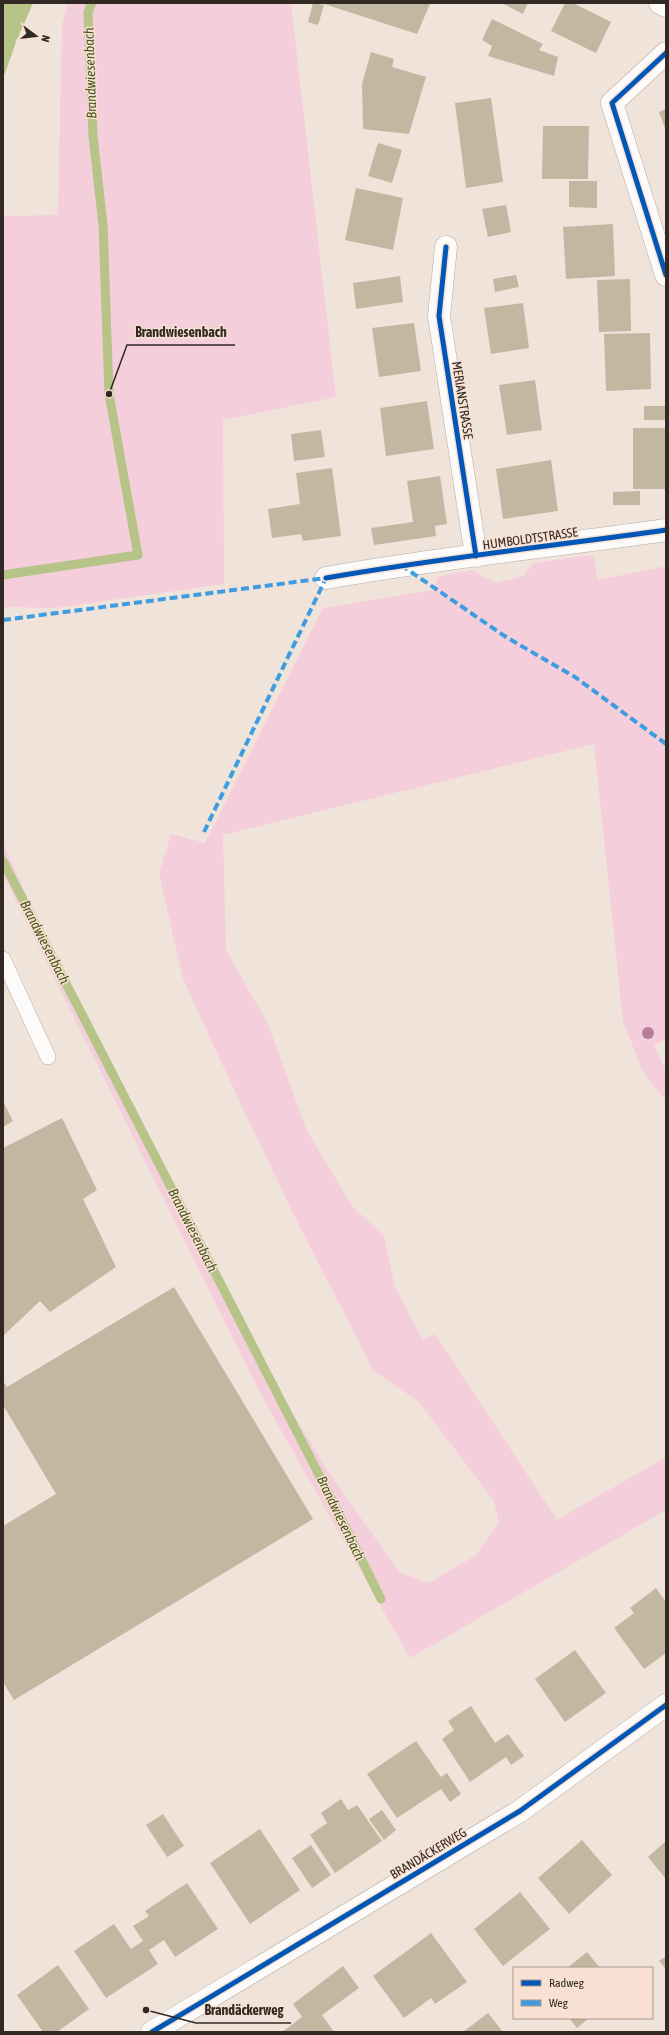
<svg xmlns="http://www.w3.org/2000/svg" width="669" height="2035" viewBox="0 0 669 2035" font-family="'Asap Condensed',sans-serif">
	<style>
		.green { fill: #f4cedb }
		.water { fill: #b6c488 }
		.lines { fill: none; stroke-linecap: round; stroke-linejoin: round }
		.stream { stroke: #b6c488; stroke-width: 9 }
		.building { fill: #c3b7a2 }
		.service-casing { stroke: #b5aba4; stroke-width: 16 }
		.minor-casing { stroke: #b5aba4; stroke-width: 23 }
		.service { stroke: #fdfbf9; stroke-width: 15 }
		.minor { stroke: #fdfbf9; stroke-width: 22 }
		.quiet { stroke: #3e9ce0; stroke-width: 4; stroke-dasharray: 8 4; stroke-linecap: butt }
		.cycleway-casing { stroke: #f8e1d2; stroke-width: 8 }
		.cycleway { stroke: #0057b8; stroke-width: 5 }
		.tree { fill: #b57d97 }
		.labels { text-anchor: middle; stroke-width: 3; stroke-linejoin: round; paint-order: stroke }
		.street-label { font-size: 13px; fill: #322924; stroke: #f8e1d2 }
		.water-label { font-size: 14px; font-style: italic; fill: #47571d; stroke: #f8e1d2 }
		.leader { fill: none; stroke: #322924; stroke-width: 1.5 }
		.callout-dot { fill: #322924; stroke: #f8e1d2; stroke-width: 1.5 }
		.callout-label { font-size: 14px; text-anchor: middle; font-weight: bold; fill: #322924; stroke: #f8e1d2; stroke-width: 3; stroke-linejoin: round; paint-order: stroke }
	</style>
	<rect width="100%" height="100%" fill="#f0e3da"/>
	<!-- green -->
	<path class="green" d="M68 3H291L336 397 223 420 224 584 55 608 3 607V216L58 215 62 24Z
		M593 555 598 580 666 566V1039L654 1046 666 1070V1101L643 1072 623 1021 594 744 223 835 226 950 268 1024 307 1131 352 1206 384 1236 395 1287 423 1340 435 1334 557 1520 666 1457V1510L410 1658 260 1393 3 874V843L100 1058 228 1306 329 1473 400 1573 429 1583 475 1556 499 1523 494 1501 419 1402 373 1370 295 1217 237 1096 183 979 159 873 171 834 205 843 323 608 433 590 438 577 471 570 496 583 523 576 534 563Z"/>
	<!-- water -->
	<path class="water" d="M3 3H33L16 42 3 79Z"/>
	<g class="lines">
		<!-- stream -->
		<path class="stream" d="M3 575 138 555 109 394 103 225 93 136 88 12 92 3
			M3 861 332 1500 381 1599"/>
	</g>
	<!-- building -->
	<path class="building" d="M313 3 324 5 318 25 308 22Z
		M321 3H428L430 4 417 34Z
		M502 3H528L523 14Z
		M565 3H573L611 22 596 53 551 31Z
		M492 19 543 44 539 50 558 57 554 76 488 56 492 46 482 40Z
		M371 52 394 59 392 67 426 77 409 134 363 129 362 84Z
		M491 98 503 182 466 188 455 103Z
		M666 109V131L659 112Z
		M543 126H589L588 179H542Z
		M378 143 402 150 392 183 368 176Z
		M569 181H597V208L569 207Z
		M356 188 403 198 393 250 345 240Z
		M506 205 511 232 488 237 482 209Z
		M613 224 615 276 566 279 563 227Z
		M516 275 519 287 495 292 493 279Z
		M400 276 403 302 356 309 353 283Z
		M630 279 631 331 599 332 597 280Z
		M523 303 529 348 491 354 484 308Z
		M414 323 421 371 379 377 372 328Z
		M650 333 651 389 606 391 604 334Z
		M535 380 542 430 507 435 499 385Z
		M427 401 434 449 386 456 380 408Z
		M644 406H666V420H644Z
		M633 428H666V489H633Z
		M321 430 325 457 294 461 291 434Z
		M551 460 558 511 503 519 496 469Z
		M332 468 341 536 303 541 301 534 272 538 268 509 300 504 296 473Z
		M440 476 447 524 435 526 436 536 374 545 371 528 413 522 407 481Z
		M640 491V505H613V492Z
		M3 1101 13 1121 3 1127Z
		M62 1118 97 1190 83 1199 116 1267 50 1312 40 1301 3 1336V1148Z
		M174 1287 313 1519 14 1700 3 1682V1526L56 1494 3 1405V1381L7 1387Z
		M656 1588 666 1602V1653L644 1669 614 1628 634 1613 630 1608Z
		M575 1650 606 1693 565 1722 535 1679Z
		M471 1706 495 1743 508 1734 524 1756 511 1765 506 1757 470 1782 442 1739 454 1730 448 1721Z
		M416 1741 441 1777 447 1773 461 1794 450 1802 441 1789 397 1818 367 1774Z
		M341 1799 348 1810 357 1805 382 1841 335 1873 310 1835 327 1823 321 1813Z
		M382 1810 396 1830 384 1840 369 1819Z
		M163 1814 184 1846 167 1857 146 1825Z
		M260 1829 300 1890 250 1924 210 1863Z
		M582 1840 612 1875 569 1914 538 1878Z
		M666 1841V1879L648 1857Z
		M311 1845 331 1875 312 1888 292 1858Z
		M187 1883 218 1929 175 1957 164 1940 149 1950 158 1964 106 1998 74 1951 114 1924 131 1949 143 1941 133 1926 149 1916 145 1911Z
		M520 1892 550 1929 503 1966 474 1929Z
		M431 1933 467 1982 435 2004 431 1998 404 2018 373 1976Z
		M587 1952 600 1968H567Z
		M666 1956V1969L659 1961Z
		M58 1965 89 2009 57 2032H43L17 1995Z
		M343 1966 359 1988 322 2015 334 2032H282L302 2017 293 2004Z
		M488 2013 503 2032H463Z
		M569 2018H589L577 2028Z"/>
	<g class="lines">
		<defs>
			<path id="service" d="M3 959 48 1057"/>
			<path id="minor" d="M660 3 666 6
				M666 53 612 103 666 275
				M446 247 439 316 476 556
				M326 578C438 558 553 546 666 530
				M152 2032 520 1811 666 1705"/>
		</defs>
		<!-- service casing -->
		<use href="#service" class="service-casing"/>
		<!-- minor casing -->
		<use href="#minor" class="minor-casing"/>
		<!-- service -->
		<use href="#service" class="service"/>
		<!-- minor -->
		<use href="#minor" class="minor"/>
		<!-- quiet -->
		<path class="quiet" d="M401 565 506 637 575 677 666 744
			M3 620 326 578
			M204 832 326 578"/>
		<defs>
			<path id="cycleway" d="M666 53 612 103 666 275
				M446 247 439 316 476 556
				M326 578C438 558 553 546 666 530
				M152 2032 520 1811 666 1705"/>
		</defs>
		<!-- cycleway casing -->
		<use href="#cycleway" class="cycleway-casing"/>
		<!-- cycleway -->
		<use href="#cycleway" class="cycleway"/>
	</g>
	<!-- trees -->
	<circle class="tree" cx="648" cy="1033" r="6"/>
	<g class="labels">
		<!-- street labels -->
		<g class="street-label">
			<text transform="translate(463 400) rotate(81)" y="5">MERIANSTRASSE</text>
			<text transform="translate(530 538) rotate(-8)" y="5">HUMBOLDTSTRASSE</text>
			<text transform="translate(428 1853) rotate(-31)" y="5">BRANDÄCKERWEG</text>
		</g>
		<!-- water labels -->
		<g class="water-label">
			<text transform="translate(90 73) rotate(-92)" y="5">Brandwiesenbach</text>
			<text transform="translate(45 942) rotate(63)" y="5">Brandwiesenbach</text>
			<text transform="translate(193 1230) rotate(63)" y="5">Brandwiesenbach</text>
			<text transform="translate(341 1518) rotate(64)" y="5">Brandwiesenbach</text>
		</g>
	</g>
	<!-- callouts -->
	<path class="leader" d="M109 394L127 345H235M146 2010L196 2023H291"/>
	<g class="callout-dot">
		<circle cx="109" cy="394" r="4"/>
		<circle cx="146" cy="2010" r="4"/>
	</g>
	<g class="callout-label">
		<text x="181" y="337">Brandwiesenbach</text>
		<text x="244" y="2015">Brandäckerweg</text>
	</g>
	<!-- border -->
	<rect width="669" height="2035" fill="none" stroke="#322924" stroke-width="8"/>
	<!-- legend -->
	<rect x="513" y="1967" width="140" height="52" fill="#f8e1d2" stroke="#a9978c"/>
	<rect x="521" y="1980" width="20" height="6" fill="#0057b8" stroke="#a9978c"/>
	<text x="549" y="1987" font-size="12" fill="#322924">Radweg</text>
	<rect x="521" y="2000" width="20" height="6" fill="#3e9ce0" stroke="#a9978c"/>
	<text x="549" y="2007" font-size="12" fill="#322924">Weg</text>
	<!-- north arrow -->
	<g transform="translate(36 36) rotate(105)" stroke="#f8e1d2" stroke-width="3" paint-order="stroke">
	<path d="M0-3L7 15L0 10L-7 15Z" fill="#322924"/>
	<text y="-6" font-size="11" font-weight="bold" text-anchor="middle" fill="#322924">N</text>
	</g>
</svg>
